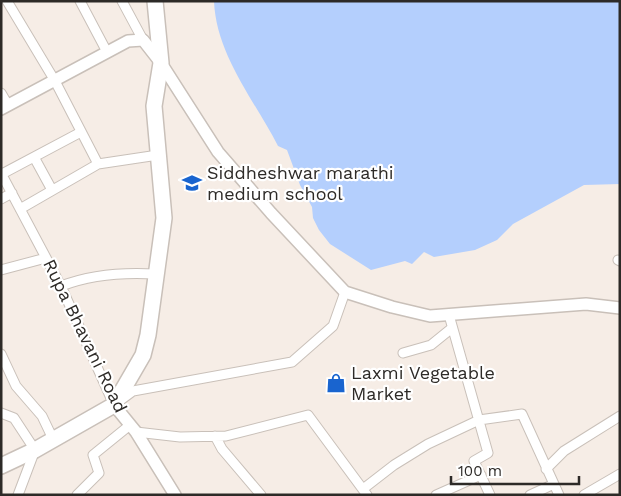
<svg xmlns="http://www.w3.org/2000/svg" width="621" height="496" viewBox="0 0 621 496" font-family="'Work Sans',sans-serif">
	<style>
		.water { fill: #b4cffd }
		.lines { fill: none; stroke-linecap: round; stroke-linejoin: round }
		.minor-casing { stroke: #c9c0b9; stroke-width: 11 }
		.tertiary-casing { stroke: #c9c0b9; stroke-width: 14 }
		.trunk-casing { stroke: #c9c0b9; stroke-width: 18 }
		.minor { stroke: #fff; stroke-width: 9 }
		.tertiary { stroke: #fff; stroke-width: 11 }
		.trunk { stroke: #fff; stroke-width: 15 }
		.labels { text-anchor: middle; stroke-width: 4.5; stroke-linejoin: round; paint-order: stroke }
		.poi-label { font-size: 18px; fill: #2d2a27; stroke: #fff; text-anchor: start }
		.street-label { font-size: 18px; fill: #2d2a27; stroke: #fff }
	</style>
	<rect width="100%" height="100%" fill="#f6ede6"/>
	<!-- water -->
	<path class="water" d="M214 1H620V184L584 185 513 224 497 240 475 250 434 257 424 252 412 264 405 261 371 270 330 244 319 230 313 218 312 207 300 185 287 150 278 146C255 101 216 55 214 1Z"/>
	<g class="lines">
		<defs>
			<path id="minor" d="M7 1 55 81 98 164
				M80 1 107 52
				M122 1 143 40
				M1 93 8 105
				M34 157 52 190
				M1 173 61 286 114 405 133 391 292 362 333 326 345 292
				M2 174 81 132
				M1 199 12 193
				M20 209 98 164 158 155
				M618 260 620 261
				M1 270 46 258
				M61 286C92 274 123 272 156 274
				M449 315 488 453 474 461 490 495
				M403 353 431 345 452 328
				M1 354 16 386 42 416 53 439
				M1 413 14 418 35 450 18 495
				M136 432 180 437 226 436 308 415 367 495
				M215 436 222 449 261 495
				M546 469 564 451 620 416
				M363 489 394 465 428 444 479 420 522 414 559 495
				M77 495 99 473 93 455 130 425
				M436 495 481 475
				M530 495 554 484
				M584 495 620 474"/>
			<path id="tertiary" d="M1 109 128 41 143 40 161 63 218 152 271 213 345 292 392 307 430 316 586 304 620 308
				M114 405 136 432 175 495"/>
			<path id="trunk" d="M1 466 35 450 114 405 143 355 148 335 164 218 154 106 161 63 155 1"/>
		</defs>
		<!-- minor casing -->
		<use href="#minor" class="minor-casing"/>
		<!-- tertiary casing -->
		<use href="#tertiary" class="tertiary-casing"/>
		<!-- trunk casing -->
		<use href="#trunk" class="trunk-casing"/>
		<!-- minor -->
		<use href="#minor" class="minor"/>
		<!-- tertiary -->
		<use href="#tertiary" class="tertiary"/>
		<!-- trunk -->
		<use href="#trunk" class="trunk"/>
	</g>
	<!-- icons -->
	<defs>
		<symbol id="school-bare" viewBox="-9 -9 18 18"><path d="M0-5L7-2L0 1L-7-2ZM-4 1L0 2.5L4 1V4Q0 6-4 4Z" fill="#1964cf" stroke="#fff" stroke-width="2.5" paint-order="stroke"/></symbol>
		<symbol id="shop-bare" viewBox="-9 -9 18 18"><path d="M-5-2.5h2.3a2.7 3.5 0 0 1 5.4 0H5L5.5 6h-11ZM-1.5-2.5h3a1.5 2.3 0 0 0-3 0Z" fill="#1964cf" stroke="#fff" stroke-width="2.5" paint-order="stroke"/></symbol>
	</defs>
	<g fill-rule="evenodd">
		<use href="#school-bare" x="178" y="169" width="28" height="28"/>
		<use href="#shop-bare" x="322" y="369" width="28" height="28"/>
	</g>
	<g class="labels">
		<!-- poi labels -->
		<g class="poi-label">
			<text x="207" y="179">Siddheshwar marathi<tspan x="207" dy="21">medium school</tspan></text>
			<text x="351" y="379">Laxmi Vegetable<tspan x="351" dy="21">Market</tspan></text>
		</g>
		<!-- street labels -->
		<g class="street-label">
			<text transform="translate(85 336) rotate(64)" y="6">Rupa Bhavani Road</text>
		</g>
	</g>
	<!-- border -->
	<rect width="621" height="496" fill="none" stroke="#2d2a27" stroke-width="5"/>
	<!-- scale -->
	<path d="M451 476v8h128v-8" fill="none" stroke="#2d2a27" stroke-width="2.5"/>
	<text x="458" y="476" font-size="15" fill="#2d2a27" stroke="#ffffff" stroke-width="4" paint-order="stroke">100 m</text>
</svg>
